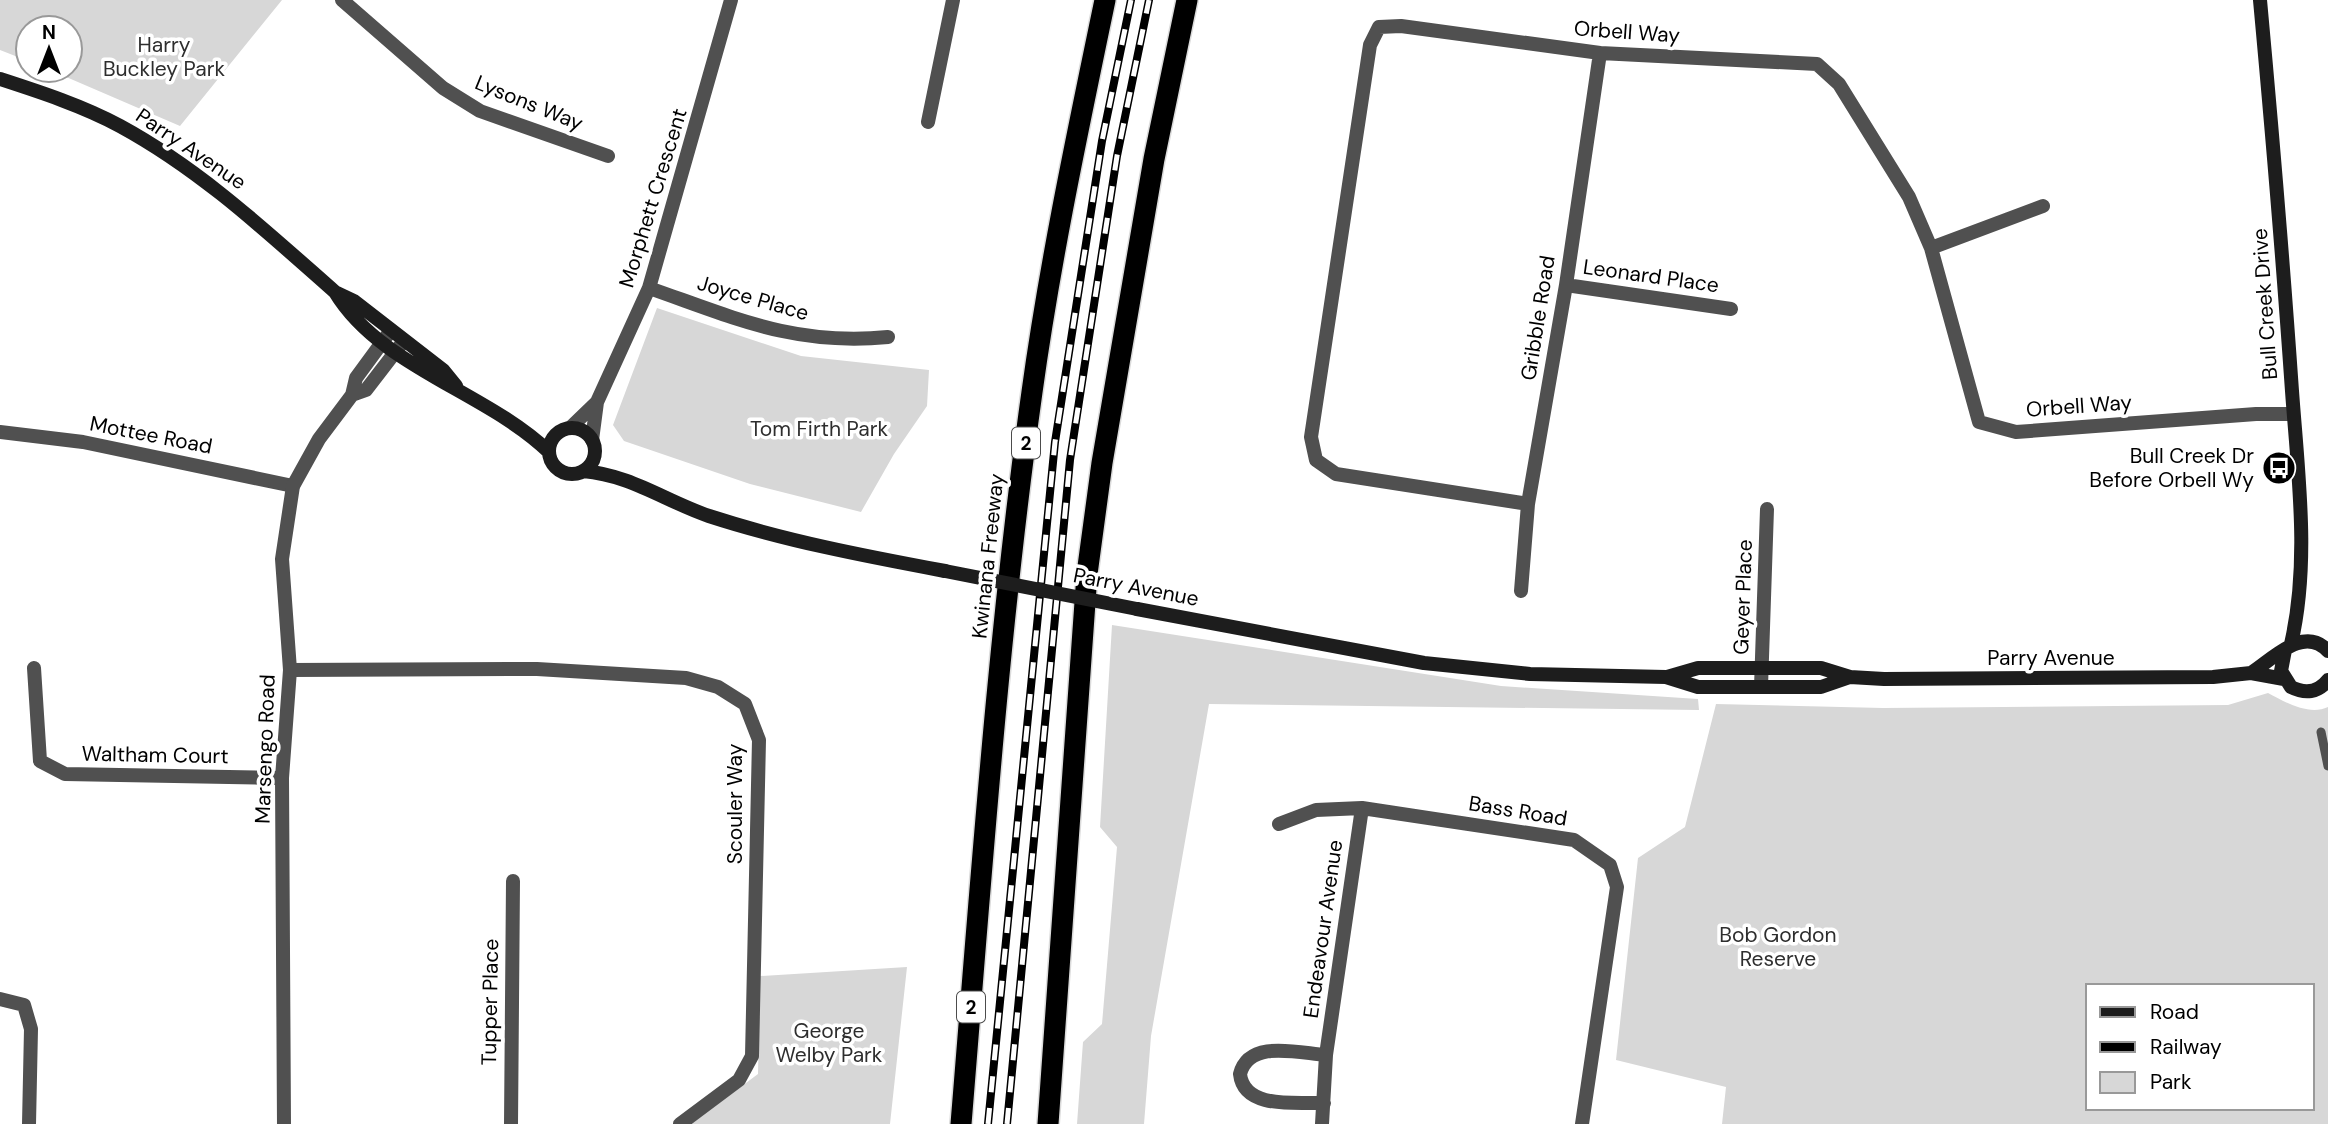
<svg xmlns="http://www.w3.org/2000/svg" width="2328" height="1124" viewBox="0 0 2328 1124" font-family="'DM Sans',sans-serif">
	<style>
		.green { fill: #d7d7d7; fill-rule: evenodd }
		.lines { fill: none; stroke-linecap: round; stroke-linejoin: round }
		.motorway-casing { stroke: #dbdbdb; stroke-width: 24 }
		.service { stroke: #505050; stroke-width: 9 }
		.minor { stroke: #505050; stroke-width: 14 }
		.tertiary { stroke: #505050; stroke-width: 14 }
		.secondary { stroke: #1d1d1d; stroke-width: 14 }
		.motorway { stroke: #000; stroke-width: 21 }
		.rail-casing { stroke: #000; stroke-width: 8 }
		.rail { stroke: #fff; stroke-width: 5; stroke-dasharray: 16; stroke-linecap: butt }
		.secondary-bridge { stroke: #1d1d1d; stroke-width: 14 }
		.labels { text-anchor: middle; stroke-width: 7; stroke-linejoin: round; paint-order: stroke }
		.shield { fill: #fff; stroke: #4c4c4c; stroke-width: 2 }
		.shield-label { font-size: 19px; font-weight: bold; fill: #000 }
		.street-label { font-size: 21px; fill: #000; stroke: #fff }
		.park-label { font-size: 21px; fill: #2e2e2e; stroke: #fff }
		.poi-label { font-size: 21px; fill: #000; stroke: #fff; text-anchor: end }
	</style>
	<rect width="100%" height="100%" fill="#fff"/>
	<!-- green -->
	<path class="green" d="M0 0H282L180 126 50 70H70V28H28V61L0 50Z
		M657 308 801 356 929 370 927 406 894 454 861 512 750 484 624 441 613 425Z
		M1112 625 1501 686 1698 699 1699 710 1209 704 1151 1036 1144 1124H1077L1083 1042 1102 1024 1117 847 1100 827Z
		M2268 693C2285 702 2309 716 2328 707V1124H1722L1726 1087 1616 1060 1638 858 1685 827 1716 704 1883 708 2228 705ZM2088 986H2312V1108H2088Z
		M907 967 890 1124H691L758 1074 760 976Z"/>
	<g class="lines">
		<defs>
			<path id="motorway" d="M961 1124C981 880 998 635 1032 392 1050 261 1078 130 1105 0
				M1048 1124 1087 574 1102 463 1154 159 1187 0"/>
		</defs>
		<!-- motorway casing -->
		<use href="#motorway" class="motorway-casing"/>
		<!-- service -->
		<path class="service" d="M2321 732 2328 766"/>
		<!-- minor -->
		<path class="minor" d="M342 0 443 88 480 111 608 156
			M928 122 953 0
			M1931 248 2043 206
			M1566 285 1731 309
			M649 288C735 318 794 346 888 337
			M570 428 597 402
			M0 432 83 442 293 486
			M592 440 597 402 649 288 731 0
			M1528 504 1336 474 1316 460 1311 437 1370 45 1379 27 1401 26 1600 53 1817 64 1839 84 1909 197 1931 248 1979 422 2016 432 2256 414H2293
			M1521 591 1528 504 1566 285 1600 53
			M34 668 40 761 65 774 282 778
			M1761 687 1767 509
			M1279 824 1316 810 1362 808 1574 840 1610 865 1617 887 1582 1124
			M0 999 24 1005 31 1029 29 1124
			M1324 1103C1297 1102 1244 1110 1240 1074 1249 1039 1298 1053 1326 1055
			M511 1124 513 881
			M1322 1124 1326 1055 1362 808"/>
		<!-- tertiary -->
		<path class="tertiary" d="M352 395 366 390 403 342
			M290 670 537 669 686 678 718 687 745 704 759 740 752 1056 739 1080 680 1124
			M284 1124 282 778 290 670 282 559 293 486 319 439 352 395 356 378 389 333"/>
		<!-- secondary -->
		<path class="secondary" d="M2260 0C2272 130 2283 261 2292 391 2298 474 2310 563 2291 644
			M0 79C40 92 83 106 120 126 201 170 267 232 335 292 380 367 487 392 549 452
			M335 292 354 301 443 370 456 386
			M549 451a23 23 0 1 1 46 0a23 23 0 1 1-46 0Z
			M583 471C631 475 665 501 709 516 786 541 865 556 945 571
			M1137 609 1424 663 1530 674 1666 677 1698 687H1821L1850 677
			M2285 650 2281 671 2291 687C2305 694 2318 693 2328 680
			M2251 673C2274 658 2304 625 2328 651
			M1667 677 1698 668H1821L1850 677 1884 679 2213 677 2251 673 2284 679"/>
		<!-- motorway -->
		<use href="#motorway" class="motorway"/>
		<defs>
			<path id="rail" d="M988 1124 1055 442 1102 141 1131 0
				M1007 1124 1070 460 1117 156 1149 0"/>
		</defs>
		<!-- rail casing -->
		<use href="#rail" class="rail-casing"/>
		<!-- rail -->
		<use href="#rail" class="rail"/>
		<!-- secondary-bridge -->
		<path class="secondary-bridge" d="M945 571 1137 609"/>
	</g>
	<!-- icons -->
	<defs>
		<symbol id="bus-disc" viewBox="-11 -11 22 22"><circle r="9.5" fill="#000" stroke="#fff"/><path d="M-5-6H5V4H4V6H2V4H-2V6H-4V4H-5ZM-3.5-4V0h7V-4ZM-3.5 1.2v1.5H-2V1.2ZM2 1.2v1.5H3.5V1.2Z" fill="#fff"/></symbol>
	</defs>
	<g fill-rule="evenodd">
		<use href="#bus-disc" x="2260" y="449" width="38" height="38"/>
	</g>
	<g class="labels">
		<!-- shield labels -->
		<g class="shield">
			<rect x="1012" y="427.5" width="28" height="31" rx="5"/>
			<rect x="957" y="991.5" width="28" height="31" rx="5"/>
		</g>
		<g class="shield-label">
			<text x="1026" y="450">2</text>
			<text x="971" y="1014">2</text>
		</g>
		<!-- street labels -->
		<g class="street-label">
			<text transform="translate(1627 32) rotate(4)" y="7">Orbell Way</text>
			<text transform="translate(529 103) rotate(22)" y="7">Lysons Way</text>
			<text transform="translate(191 149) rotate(34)" y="7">Parry Avenue</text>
			<text transform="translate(653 198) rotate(-73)" y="7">Morphett Crescent</text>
			<text transform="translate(1651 276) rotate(8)" y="7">Leonard Place</text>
			<text transform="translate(753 298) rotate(16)" y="7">Joyce Place</text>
			<text transform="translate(2265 304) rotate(-94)" y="7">Bull Creek Drive</text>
			<text transform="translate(1538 318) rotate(-81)" y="7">Gribble Road</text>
			<text transform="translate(2079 406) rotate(-4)" y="7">Orbell Way</text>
			<text transform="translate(151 435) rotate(11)" y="7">Mottee Road</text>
			<text transform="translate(988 556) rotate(-84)" y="7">Kwinana Freeway</text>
			<text transform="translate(1136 587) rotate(11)" y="7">Parry Avenue</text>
			<text transform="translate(1743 597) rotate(-88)" y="7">Geyer Place</text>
			<text x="2051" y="665">Parry Avenue</text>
			<text transform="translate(265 749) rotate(-88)" y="7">Marsengo Road</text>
			<text transform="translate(155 755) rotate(1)" y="7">Waltham Court</text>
			<text transform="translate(735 804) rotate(-90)" y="7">Scouler Way</text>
			<text transform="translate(1518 811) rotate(9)" y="7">Bass Road</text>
			<text transform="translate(1323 929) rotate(-82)" y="7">Endeavour Avenue</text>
			<text transform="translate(490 1002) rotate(-89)" y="7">Tupper Place</text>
		</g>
		<!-- park labels -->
		<g class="park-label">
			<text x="164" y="52">Harry<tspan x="164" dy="24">Buckley Park</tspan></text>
			<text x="819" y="436">Tom Firth Park</text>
			<text x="1778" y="942">Bob Gordon<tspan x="1778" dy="24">Reserve</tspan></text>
			<text x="829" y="1038">George<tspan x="829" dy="24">Welby Park</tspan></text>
		</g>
		<!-- poi labels -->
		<g class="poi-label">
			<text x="2254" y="463">Bull Creek Dr<tspan x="2254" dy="24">Before Orbell Wy</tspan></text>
		</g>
	</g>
	<!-- legend -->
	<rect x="2086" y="984" width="228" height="126" fill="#ffffff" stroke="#999999" stroke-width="2"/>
	<rect x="2100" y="1007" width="35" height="10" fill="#1d1d1d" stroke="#999999" stroke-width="2"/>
	<text x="2150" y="1019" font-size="21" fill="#000000">Road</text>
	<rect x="2100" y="1042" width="35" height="10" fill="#000000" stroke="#999999" stroke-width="2"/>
	<text x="2150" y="1054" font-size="21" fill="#000000">Railway</text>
	<rect x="2100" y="1072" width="35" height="21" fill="#d7d7d7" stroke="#999999" stroke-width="2"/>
	<text x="2150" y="1089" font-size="21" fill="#000000">Park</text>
	<!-- north arrow -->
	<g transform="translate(49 49)"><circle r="33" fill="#ffffff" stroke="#999999" stroke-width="2"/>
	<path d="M0-5L12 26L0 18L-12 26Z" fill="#000000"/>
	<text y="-10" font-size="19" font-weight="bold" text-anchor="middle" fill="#000000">N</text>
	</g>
</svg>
